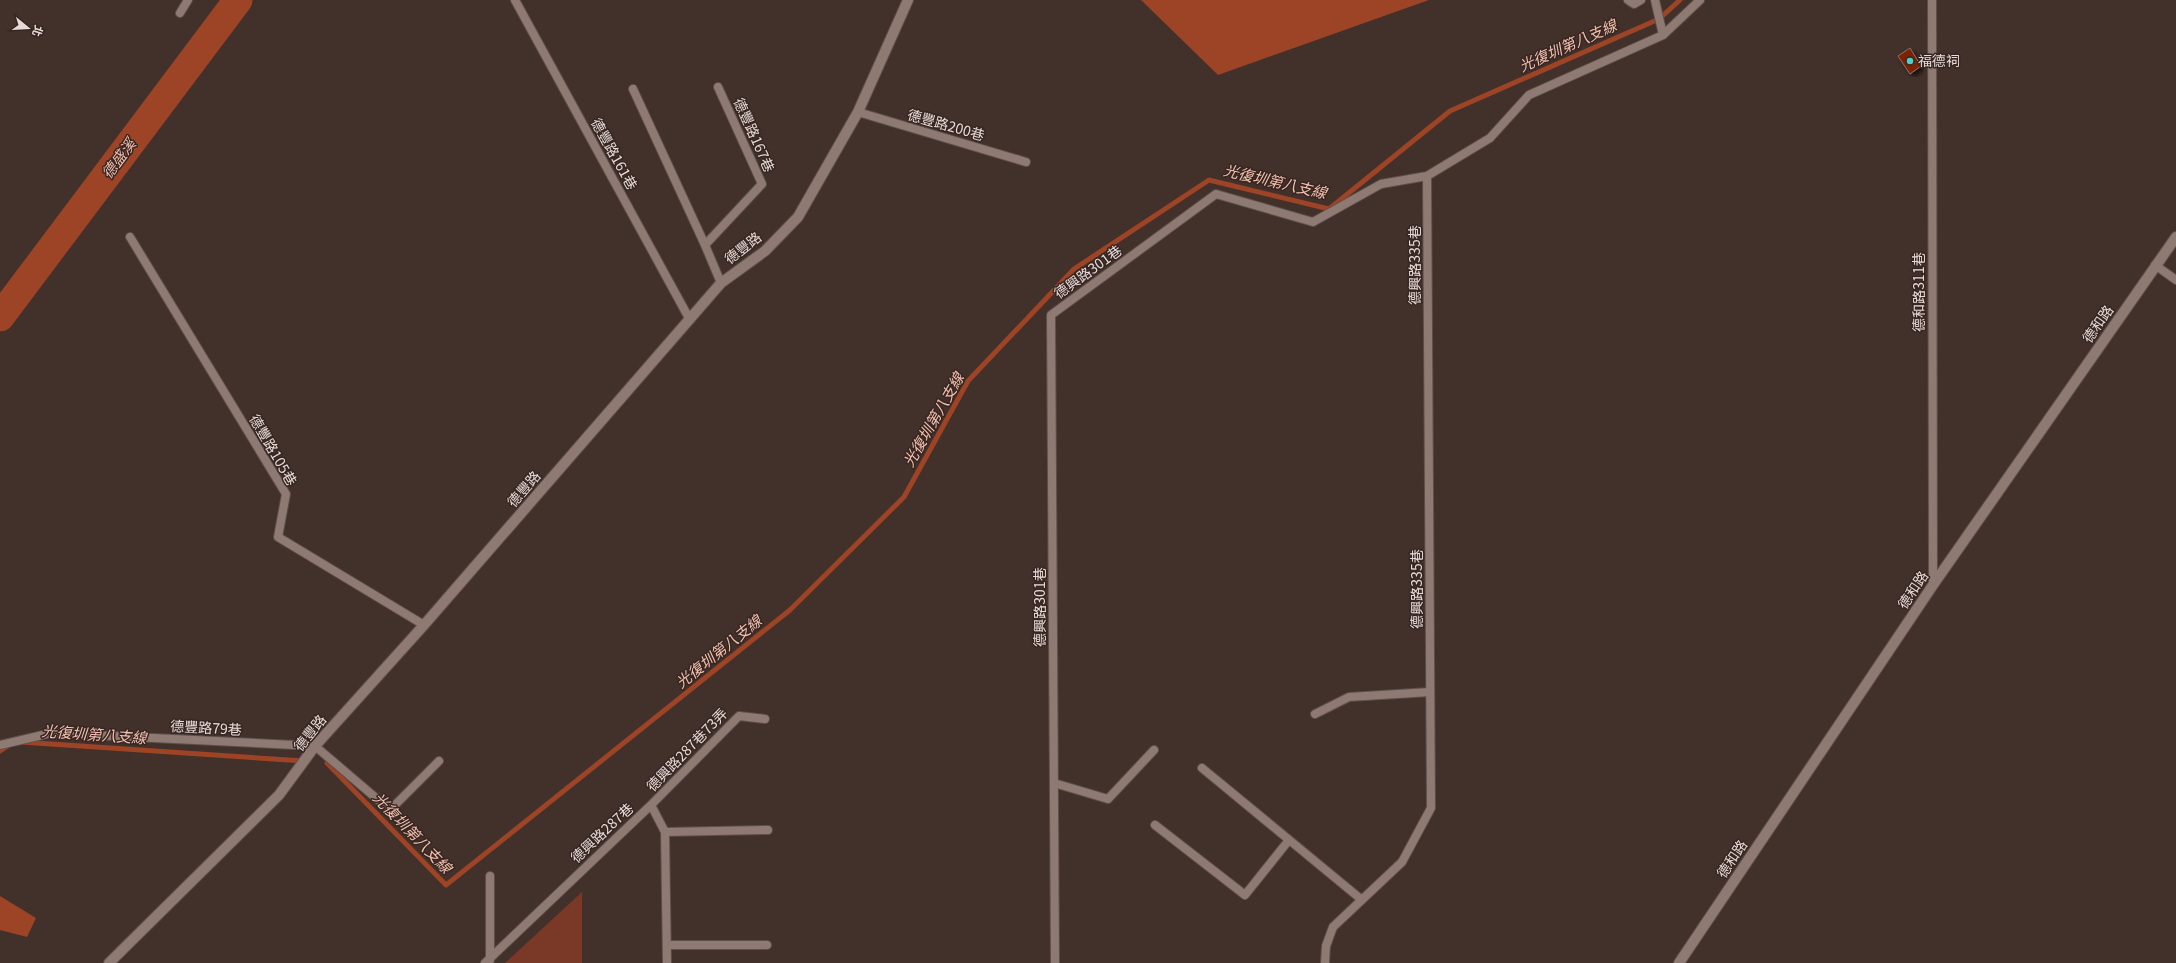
<svg xmlns="http://www.w3.org/2000/svg" width="2176" height="963" viewBox="0 0 2176 963" font-family="Georgia,'Noto Sans TC',serif">
	<style>
		.green { fill: #793926 }
		.water { fill: #9d4326 }
		.lines { fill: none; stroke-linecap: round; stroke-linejoin: round }
		.stream { stroke: #9d4326; stroke-width: 5 }
		.river { stroke: #9d4326; stroke-width: 29 }
		.building { fill: #7b2300; stroke: #87726c; filter: url(#shadow) }
		.lane-casing { stroke: #5d4f4a; stroke-width: 10 }
		.street-casing { stroke: #5d4f4a; stroke-width: 12 }
		.lane { stroke: #8e7a73; stroke-width: 8 }
		.street { stroke: #8e7a73; stroke-width: 10 }
		.poi-dot { fill: #52cdce; stroke: #372621; stroke-width: 1.5 }
		.labels { text-anchor: middle; stroke-width: 3; stroke-linejoin: round; paint-order: stroke }
		.poi-label { font-size: 14px; fill: #e7dbd8; stroke: #372621; text-anchor: start }
		.street-label { font-size: 14px; fill: #e7dbd8; stroke: #372621 }
		.water-label { font-size: 15px; font-style: italic; fill: #f3c0b0; stroke: #372621 }
	</style>
	<defs>
		<filter id="shadow"><feDropShadow dx="3.5" dy="3.5" stdDeviation="2" flood-color="#0009"/></filter>
	</defs>
	<rect width="100%" height="100%" fill="#42302b"/>
	<!-- green -->
	<path class="green" d="M582 892V963H505Z"/>
	<!-- water -->
	<path class="water" d="M1141 0H1429L1218 75Z
		M0 896 36 918 27 937 0 930Z"/>
	<g class="lines">
		<!-- stream -->
		<path class="stream" d="M21 742 304 761
			M0 751 9 745
			M327 763 446 885 790 610 904 497 968 381 1074 269 1209 180 1329 209 1450 111 1659 19 1680 0"/>
		<!-- river -->
		<path class="river" d="M0 317 238 0"/>
	</g>
	<!-- building -->
	<path class="building" d="M1910 48 1921 66 1910 74 1898 56Z"/>
	<g class="lines">
		<defs>
			<path id="lane" d="M515 0 690 320
				M1628 0 1634 4 1641 0
				M1655 0 1663 35
				M1932 0 1933 585
				M180 13 188 0
				M633 89 705 245 721 283
				M858 112 1026 162
				M130 237 286 494 278 537 424 625
				M705 245 762 184 718 87
				M2155 265 2176 280
				M1315 714 1349 697 1430 692
				M0 745 51 733 315 746 390 810 439 761
				M1202 768 1362 900
				M1054 783 1108 799 1154 750
				M651 805 665 832 667 963
				M1155 825 1245 895 1289 840
				M665 832 768 830
				M667 945H767
				M490 960V876
				M485 963 651 805 739 716 765 719
				M1055 963 1051 315 1216 194 1313 222 1381 184 1427 176 1490 138 1529 95 1663 35 1700 0
				M1325 963 1326 946 1333 927 1402 862 1431 808 1427 176"/>
			<path id="street" d="M109 963 279 795 315 746 424 625 721 283 765 251 798 217 858 112 908 0
				M1679 963 1933 585 2176 237"/>
		</defs>
		<!-- lane casing -->
		<use href="#lane" class="lane-casing"/>
		<!-- street casing -->
		<use href="#street" class="street-casing"/>
		<!-- lane -->
		<use href="#lane" class="lane"/>
		<!-- street -->
		<use href="#street" class="street"/>
	</g>
	<!-- markers -->
	<circle class="poi-dot" cx="1910" cy="61" r="4"/>
	<g class="labels">
		<!-- poi labels -->
		<g class="poi-label">
			<text x="1918" y="66">福德祠</text>
		</g>
		<!-- street labels -->
		<g class="street-label">
			<text transform="translate(946 125) rotate(16)" y="5">德豐路200巷</text>
			<text transform="translate(754 135) rotate(66)" y="5">德豐路167巷</text>
			<text transform="translate(614 154) rotate(61)" y="5">德豐路161巷</text>
			<text transform="translate(743 248) rotate(-38)" y="5">德豐路</text>
			<text transform="translate(1415 265) rotate(-90)" y="5">德興路335巷</text>
			<text transform="translate(1088 272) rotate(-36)" y="5">德興路301巷</text>
			<text transform="translate(1919 292) rotate(-90)" y="5">德和路311巷</text>
			<text transform="translate(2098 324) rotate(-55)" y="5">德和路</text>
			<text transform="translate(273 450) rotate(60)" y="5">德豐路105巷</text>
			<text transform="translate(524 489) rotate(-49)" y="5">德豐路</text>
			<text transform="translate(1417 589) rotate(-90)" y="5">德興路335巷</text>
			<text transform="translate(1913 590) rotate(-56)" y="5">德和路</text>
			<text transform="translate(1040 607) rotate(-90)" y="5">德興路301巷</text>
			<text transform="translate(206 728) rotate(3)" y="5">德豐路79巷</text>
			<text transform="translate(310 733) rotate(-51)" y="5">德豐路</text>
			<text transform="translate(687 750) rotate(-46)" y="5">德興路287巷73弄</text>
			<text transform="translate(602 833) rotate(-43)" y="5">德興路287巷</text>
			<text transform="translate(1732 859) rotate(-56)" y="5">德和路</text>
		</g>
		<!-- water labels -->
		<g class="water-label">
			<text transform="translate(1568 46) rotate(-24)" y="5">光復圳第八支線</text>
			<text transform="translate(119 159) rotate(-53)" y="5">德盛溪</text>
			<text transform="translate(1275 182) rotate(13)" y="5">光復圳第八支線</text>
			<text transform="translate(934 420) rotate(-60)" y="5">光復圳第八支線</text>
			<text transform="translate(719 652) rotate(-39)" y="5">光復圳第八支線</text>
			<text transform="translate(94 735) rotate(4)" y="5">光復圳第八支線</text>
			<text transform="translate(412 833) rotate(46)" y="5">光復圳第八支線</text>
		</g>
	</g>
	<!-- north arrow -->
	<g transform="translate(28 28) rotate(108)" stroke="#372621" stroke-width="3" paint-order="stroke">
	<path d="M0-3L7 15L0 10L-7 15Z" fill="#e7dbd8"/>
	<text y="-6" font-size="11" font-weight="bold" text-anchor="middle" fill="#e7dbd8">北</text>
	</g>
</svg>
